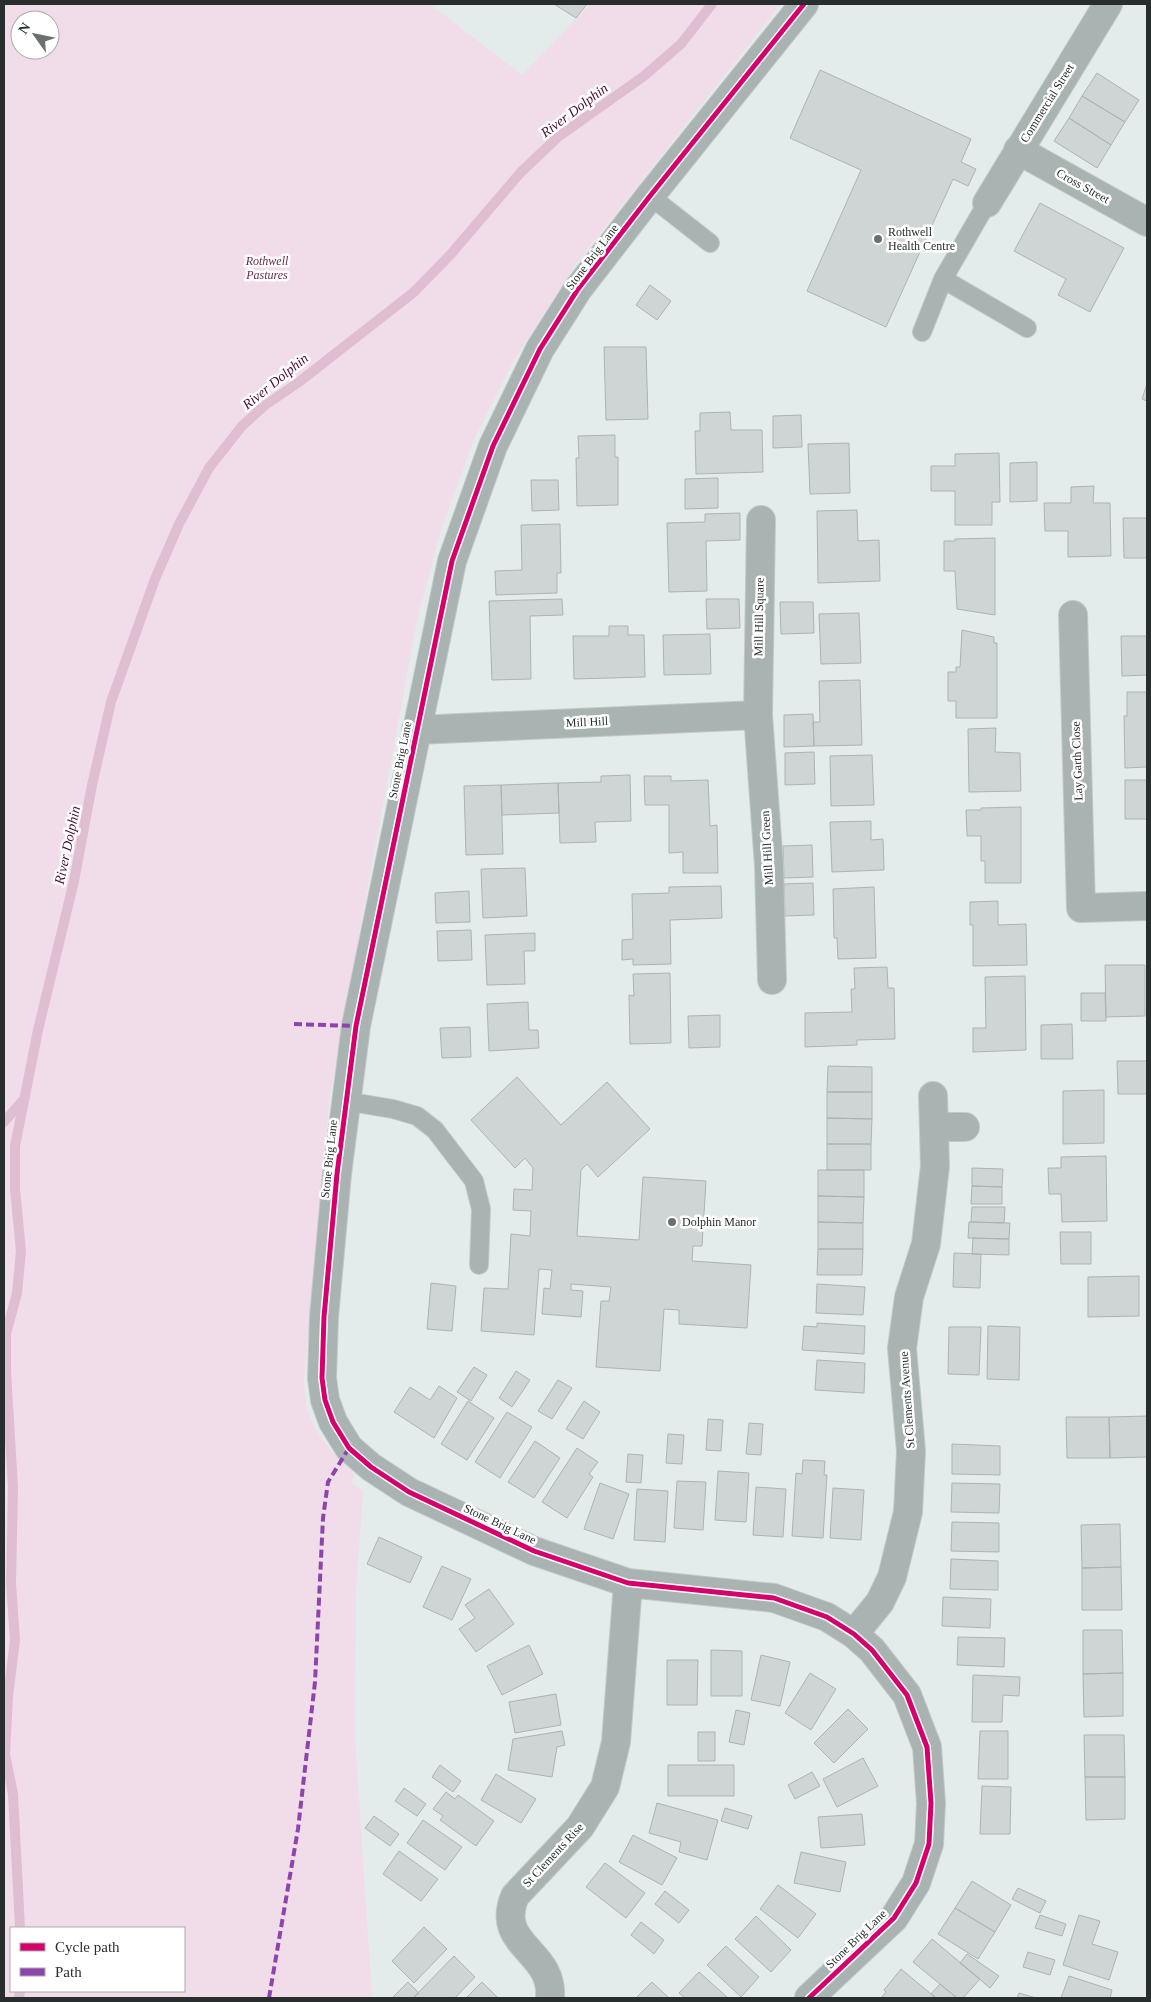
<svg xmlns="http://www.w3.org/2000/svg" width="1151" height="2002" viewBox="0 0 1151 2002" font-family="Georgia,serif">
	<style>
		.green { fill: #f1dde9; fill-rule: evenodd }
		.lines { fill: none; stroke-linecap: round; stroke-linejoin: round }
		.stream { stroke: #dfbed1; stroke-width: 10 }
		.building { fill: #cfd5d4; stroke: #adb3b2 }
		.lane-casing { stroke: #c3c9c8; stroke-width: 20 }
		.street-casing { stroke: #c3c9c8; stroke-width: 30 }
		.lane { stroke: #a9b3b2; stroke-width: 18 }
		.street { stroke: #a9b3b2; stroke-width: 28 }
		.quiet { stroke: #8e44ad; stroke-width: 4; stroke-dasharray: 8 4; stroke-linecap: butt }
		.cycleway-casing { stroke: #fff; stroke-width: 8 }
		.cycleway { stroke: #d6006c; stroke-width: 5 }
		.poi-dot { fill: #6a7070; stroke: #fff; stroke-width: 2 }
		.labels { text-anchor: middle; stroke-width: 5; stroke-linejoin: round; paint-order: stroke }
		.street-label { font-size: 12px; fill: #282e2d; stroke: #fff }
		.poi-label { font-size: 12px; fill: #282e2d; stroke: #fff; text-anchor: start }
		.park-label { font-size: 12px; font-style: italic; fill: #65284e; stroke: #fff }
		.water-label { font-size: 14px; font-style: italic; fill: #490d35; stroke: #fff }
	</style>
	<rect width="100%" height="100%" fill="#e4eceb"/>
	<!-- green -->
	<path class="green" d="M4 4H430L522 75 590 4H781L576 264 514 360 474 440 441 530 417 621 340 1037 329 1103 304 1380C305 1390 305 1402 308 1411 316 1436 335 1456 354 1473L352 1483 363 1491 356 1592 355 1735 372 1998H4ZM20 20H50V50H20ZM11 1928H184V1991H11Z"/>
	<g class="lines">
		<!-- stream -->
		<path class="stream" d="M4 1122 25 1098
			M20 1928 13 1794 5 1754 8 1697 15 1640 11 1583 13 1487 6 1371V1334L17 1293 21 1251 15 1189V1146L38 1030 74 881 92 785 111 702 155 579 179 524 209 468 242 426 264 406 299 382 414 292 451 254 521 172 558 137 644 76 681 44 712 4
			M19 1998 20 1991"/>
	</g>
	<!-- building -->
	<path class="building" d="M554 4H587L576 18Z
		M820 70 971 139 961 162 976 169 968 186 953 179 886 327 807 291 861 170 790 138Z
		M1097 73 1139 100 1125 122 1082 96Z
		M1082 96 1125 122 1111 145 1069 118Z
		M1069 118 1111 145 1097 168 1054 141Z
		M1040 203 1124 248 1090 312 1058 295 1066 279 1014 251Z
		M650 285 671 301 657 320 636 305Z
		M604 347H646L648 419 606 420Z
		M1147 384V401L1142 399Z
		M730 412 731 430H762L763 472 696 474 695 431H700V413Z
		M801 415 802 447 773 448V416Z
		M615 435V457H618V505L577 506 576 458H579L578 436Z
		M849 443 850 493 810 494 808 444Z
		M999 453 1000 502H992V525H955V491H931V466H955V454Z
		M1037 462V501L1010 502V463Z
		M718 478V508L685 509V479Z
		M531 480H558L559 510 532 511Z
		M1094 486 1093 503H1110L1111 556 1068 557V531H1045L1044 503H1071V487Z
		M857 510 858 541 879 540 880 581 818 583 817 511Z
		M740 513V540L706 541 707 591 669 592 667 523 705 522V514Z
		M1123 518H1147V558H1124Z
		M560 524 561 573H557V593L496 595 495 571 522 570 521 525Z
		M995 538V615L957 609 955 571H944V541H955V539Z
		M562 599 563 615 530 616 531 679 492 680 489 601Z
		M706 599H739L740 628 707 629Z
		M780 602H813L814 633 781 634Z
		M859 613 861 663 821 664 819 614Z
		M609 626H628V635H644L645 677 574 679 573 636H609Z
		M962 630 994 637V643H997V718H956V701H948V672H956V667H960Z
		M710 634 711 674 664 675 663 635Z
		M1121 636H1147V675L1122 676Z
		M860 680 862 745 814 746 813 722H820L819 681Z
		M1127 692H1147V767L1125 768 1124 716H1127Z
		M813 714 814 746 784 747V715Z
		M996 728 995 752 1020 753 1021 791 969 792 968 729Z
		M814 752 815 784 785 785V753Z
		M872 755 874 805 831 806 830 756Z
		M1147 771V819H1125V780H1147Z
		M630 775 631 821 595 822 596 842 560 843 558 783 601 782V776Z
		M644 776H671V781L708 780 710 826 717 825 718 873H683V852L669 853V805H645Z
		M558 783 559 813 502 815 501 785Z
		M501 785 503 854 466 855 464 786Z
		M1021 807V883H985V861H981V836H967L966 810H981V808Z
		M871 821V840L883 839 884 870 832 872 830 822Z
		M812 845 813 877 784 878 783 846Z
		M525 868 527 916 483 918 481 869Z
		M813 883 814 915 785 916 784 884Z
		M721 886 722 918 670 920 671 964 633 965V959L622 960V940L633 939 632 894 669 893V887Z
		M874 887 876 958 838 959 837 938H834L833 889Z
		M469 891 470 922 436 923 435 893Z
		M998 901V925L1026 924 1027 965 973 966V925H970V902Z
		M471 930 472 960 438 961 437 931Z
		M535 933V951H524L525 984 487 985 485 935Z
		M1105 965H1145V1016L1106 1017Z
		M887 967 888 988H894L895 1039 857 1040V1045L805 1047V1013L852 1012 851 989H855L854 968Z
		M670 973 671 1043 630 1044 629 995 634 996 633 974Z
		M1025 976 1026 1050 973 1052V1028H986L985 977Z
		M1081 993H1105L1106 1021H1081Z
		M528 1002 529 1030H538L539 1048 489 1051 487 1004Z
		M720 1015V1047L689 1048 688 1016Z
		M1072 1024 1073 1059H1041V1025Z
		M470 1027 471 1057 442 1058 440 1028Z
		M1117 1061H1147V1094H1118Z
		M828 1066 872 1067V1092H827Z
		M517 1077 561 1125 607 1082 650 1129 598 1177 587 1164 581 1170 577 1236 639 1240 643 1177 706 1181 702 1246H693L692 1261 751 1265 747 1328 679 1324V1310L664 1309 660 1371 596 1367 601 1301H609L611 1287 571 1284V1290L583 1291 581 1317 542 1314 544 1288 550 1289 552 1270 539 1269 534 1335 481 1331 484 1288 508 1289 511 1234 530 1236 531 1211 513 1210 514 1189 532 1190 533 1168 525 1158 515 1168 471 1120Z
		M1104 1090V1143L1063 1144V1091Z
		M827 1092H872V1119L827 1118Z
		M827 1118 872 1119 871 1144H827Z
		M827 1144H871V1170H827Z
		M1106 1156 1107 1221 1062 1222 1061 1194H1049L1048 1168H1061V1157Z
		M972 1168 1003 1169 1002 1187 972 1186Z
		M818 1170H864V1197L818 1196Z
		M972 1186 1002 1187V1204H971Z
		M818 1196 864 1197 863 1223 818 1222Z
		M972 1207H1005L1004 1223 971 1222Z
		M818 1222 863 1223V1249H818Z
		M969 1222 1010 1223 1009 1239 968 1238Z
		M1060 1232H1091V1264H1061Z
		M973 1238 1009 1239V1255L972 1254Z
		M818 1249H863L862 1275H817Z
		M954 1253 981 1254 980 1288 953 1287Z
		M1139 1276V1316L1088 1317V1277Z
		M431 1283 456 1286 452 1331 427 1329Z
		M817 1284 865 1287 863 1315 816 1313Z
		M817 1323 865 1326 864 1354 802 1350 804 1326 817 1327Z
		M988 1326 1020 1327 1019 1380 987 1379Z
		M949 1327H981L979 1375 948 1374Z
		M817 1360 865 1363 864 1393 815 1390Z
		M474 1367 487 1375 471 1401 457 1392Z
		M516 1371 530 1380 512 1407 499 1398Z
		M558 1380 572 1388 552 1419 538 1411Z
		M439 1386 457 1398 434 1438 394 1412 410 1387 430 1400Z
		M468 1401 494 1418 467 1460 441 1444Z
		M584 1401 600 1412 583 1439 566 1429Z
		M507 1412 532 1427 500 1478 475 1462Z
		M1147 1416V1457L1110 1458 1109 1417Z
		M1066 1417H1109L1110 1458H1067Z
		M708 1419 723 1420 721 1451 706 1450Z
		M749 1423 763 1424 761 1455 746 1454Z
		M668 1434 684 1435 682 1464 666 1463Z
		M535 1441 560 1458 534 1498 508 1482Z
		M952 1444 1000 1446V1475L952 1474Z
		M577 1448 598 1462 589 1474 593 1477 567 1518 542 1502Z
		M628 1454 643 1455 641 1483 626 1482Z
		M803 1460 825 1461 824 1475H827L823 1538 792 1536 796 1473 802 1474Z
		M718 1471 749 1473 746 1522 715 1520Z
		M677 1481 706 1482 703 1530 674 1528Z
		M600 1483 629 1494 613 1539 584 1529Z
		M952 1483 1000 1484 999 1513 951 1512Z
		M756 1487 786 1489 783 1537 753 1535Z
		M833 1488 864 1490 861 1540 830 1538Z
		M637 1489 668 1491 665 1542 634 1540Z
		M952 1522 999 1523V1552L951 1551Z
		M1120 1524 1121 1567 1082 1568 1081 1525Z
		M379 1537 422 1557 410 1583 367 1564Z
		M951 1559 998 1561V1590L950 1589Z
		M442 1566 471 1579 452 1620 423 1607Z
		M1121 1567 1122 1610H1082V1568Z
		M489 1589 514 1624 476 1652 459 1629 475 1618 465 1605Z
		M943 1597 991 1599 990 1628 942 1626Z
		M1083 1630H1122L1123 1673 1083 1674Z
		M958 1637 1005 1638 1004 1667 957 1665Z
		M529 1645 543 1674 502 1695 487 1666Z
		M711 1650 742 1651V1696H711Z
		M761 1655 790 1662 780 1706 751 1700Z
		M667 1660H698L697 1705H667Z
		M810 1673 836 1689 811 1730 785 1713Z
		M1123 1673V1716L1084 1717 1083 1674Z
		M973 1675 1020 1677 1019 1696 1003 1695 1002 1722H972Z
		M556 1694 561 1725 515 1733 509 1702Z
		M848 1709 868 1729 834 1763 814 1743Z
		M736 1710 750 1713 744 1745 729 1742Z
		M562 1731 565 1745 557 1747 552 1777 508 1770 513 1739Z
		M980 1731H1008V1779H978Z
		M698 1732H715V1761H698Z
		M1084 1735H1124L1125 1777H1085Z
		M863 1758 878 1786 837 1807 823 1779Z
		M440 1765 461 1781 453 1792 432 1777Z
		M668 1765H734V1796H668Z
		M812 1772 820 1786 795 1799 788 1785Z
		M496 1774 536 1799 521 1823 481 1800Z
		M1085 1777H1125V1819L1086 1820Z
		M982 1786 1011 1787 1010 1834H980Z
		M404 1788 426 1804 417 1816 395 1801Z
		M446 1792 455 1799 458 1795 494 1821 476 1846 440 1820 443 1816 433 1809Z
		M657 1803 718 1820 707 1860 679 1852 681 1842 649 1833Z
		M725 1808 752 1816 748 1829 721 1821Z
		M862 1814 865 1845 821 1848 818 1817Z
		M374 1816 399 1834 390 1846 365 1828Z
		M423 1820 462 1847 445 1870 407 1843Z
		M633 1835 677 1858 662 1885 619 1862Z
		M399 1851 438 1879 421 1901 383 1874Z
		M801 1852 846 1862 840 1892 794 1883Z
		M605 1863 645 1893 626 1918 586 1887Z
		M972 1881 1011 1905 995 1932 955 1908Z
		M778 1885 816 1914 798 1938 760 1909Z
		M1018 1888 1046 1901 1040 1913 1012 1899Z
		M665 1891 689 1910 679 1923 655 1904Z
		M955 1908 995 1932 978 1959 938 1934Z
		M1040 1915 1066 1924 1062 1936 1035 1928Z
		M1079 1915 1100 1921 1092 1944 1118 1952 1109 1980 1063 1965Z
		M756 1916 791 1950 771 1972 735 1939Z
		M641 1922 664 1940 654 1954 631 1935Z
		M424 1927 447 1949 414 1983 392 1961Z
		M932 1939 980 1979 963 1998H957L913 1962Z
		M726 1946 759 1977 741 1997 707 1965Z
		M1028 1952 1055 1960 1050 1975 1023 1967Z
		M967 1954 999 1976 990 1988 960 1963Z
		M454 1956 475 1977 455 1998H413Z
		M901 1969 931 1994 936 1998H881L886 1992 884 1990Z
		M699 1972 728 1998H685L679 1993Z
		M1069 1976 1112 1990 1110 1998H1061Z
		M408 1982 419 1993 413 1998H392Z
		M482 1982 498 1998H466Z
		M652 1982 669 1998H636Z
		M940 1984 957 1998H936L931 1994Z
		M1019 1993 1036 1998H1017Z"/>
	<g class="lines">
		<defs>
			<path id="lane" d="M650 196 710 243
				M943 279 1027 328
				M922 332 943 279 987 203
				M345 1101 393 1109 417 1116 435 1130 474 1181 481 1209 479 1265"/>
			<path id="street" d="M804 4 650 196 578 289 540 349 493 446 452 561 356 1026 337 1174 324 1317 322 1378 325 1400 333 1422 349 1448 371 1467 409 1492 534 1551 628 1583 774 1598 827 1617 854 1634 872 1650 907 1695 927 1747 931 1803 929 1844 916 1883 894 1918 809 1998
				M1018 150 1147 222
				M987 203 1108 4
				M761 520 758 715 769 866 772 980
				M1073 615 1081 908 1147 906
				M416 730 758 715
				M935 1127H965
				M854 1634 880 1602 892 1577 908 1512 911 1451 902 1348 909 1297 926 1244 935 1166 933 1096
				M550 1998C554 1950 494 1946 515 1896L580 1827 605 1787 616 1742 628 1583"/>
		</defs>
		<!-- lane casing -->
		<use href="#lane" class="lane-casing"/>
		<!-- street casing -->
		<use href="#street" class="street-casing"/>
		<!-- lane -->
		<use href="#lane" class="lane"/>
		<!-- street -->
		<use href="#street" class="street"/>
		<!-- quiet -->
		<path class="quiet" d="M294 1024 356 1026
			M269 1998 298 1829 315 1682 323 1518 328 1482 349 1448"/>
		<defs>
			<path id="cycleway" d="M804 4 650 196 578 289 540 349 493 446 452 561 356 1026 337 1174 324 1317 322 1378 325 1400 333 1422 349 1448 371 1467 409 1492 534 1551 628 1583 774 1598 827 1617 854 1634 872 1650 907 1695 927 1747 931 1803 929 1844 916 1883 894 1918 809 1998"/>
		</defs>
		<!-- cycleway casing -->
		<use href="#cycleway" class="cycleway-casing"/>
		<!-- cycleway -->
		<use href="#cycleway" class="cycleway"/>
	</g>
	<!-- markers -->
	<g class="poi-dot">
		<circle cx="878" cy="239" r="5"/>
		<circle cx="672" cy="1222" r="5"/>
	</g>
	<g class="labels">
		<!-- street labels -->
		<g class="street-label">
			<text transform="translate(1047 103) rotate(-58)" y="4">Commercial Street</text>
			<text transform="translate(1083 186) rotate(29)" y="4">Cross Street</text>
			<text transform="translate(592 257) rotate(-53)" y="4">Stone Brig Lane</text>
			<text transform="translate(759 617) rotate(-89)" y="4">Mill Hill Square</text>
			<text transform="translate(587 722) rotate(-3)" y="4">Mill Hill</text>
			<text transform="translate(400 760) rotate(-79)" y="4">Stone Brig Lane</text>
			<text transform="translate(1077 761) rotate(-92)" y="4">Lay Garth Close</text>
			<text transform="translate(767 848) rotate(-93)" y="4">Mill Hill Green</text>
			<text transform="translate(329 1159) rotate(-84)" y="4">Stone Brig Lane</text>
			<text transform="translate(907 1400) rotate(-94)" y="4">St Clements Avenue</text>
			<text transform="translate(500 1524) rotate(25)" y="4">Stone Brig Lane</text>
			<text transform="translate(553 1855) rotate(-47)" y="4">St Clements Rise</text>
			<text transform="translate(856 1939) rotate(-44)" y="4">Stone Brig Lane</text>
		</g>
		<!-- poi labels -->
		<g class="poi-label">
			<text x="888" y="236">Rothwell<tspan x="888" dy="14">Health Centre</tspan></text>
			<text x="682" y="1226">Dolphin Manor</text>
		</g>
		<!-- park labels -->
		<g class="park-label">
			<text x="267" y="265">Rothwell<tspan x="267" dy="14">Pastures</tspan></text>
		</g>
		<!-- water labels -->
		<g class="water-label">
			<text transform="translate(574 110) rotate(-37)" y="5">River Dolphin</text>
			<text transform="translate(275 381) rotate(-39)" y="5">River Dolphin</text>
			<text transform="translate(67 845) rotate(-78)" y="5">River Dolphin</text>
		</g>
	</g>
	<!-- border -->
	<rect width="1151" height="2002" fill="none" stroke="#282e2d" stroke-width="10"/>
	<!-- legend -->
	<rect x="10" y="1927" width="175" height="65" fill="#ffffff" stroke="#a9abab"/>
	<rect x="20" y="1943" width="25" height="8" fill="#d6006c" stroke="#a9abab"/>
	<text x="55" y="1952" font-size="15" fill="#282e2d">Cycle path</text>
	<rect x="20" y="1968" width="25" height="8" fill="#8e44ad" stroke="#a9abab"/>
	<text x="55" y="1977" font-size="15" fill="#282e2d">Path</text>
	<!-- north arrow -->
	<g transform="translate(35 35) rotate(303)"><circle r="24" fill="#ffffff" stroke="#a9abab"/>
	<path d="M0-4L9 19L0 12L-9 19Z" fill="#6a7070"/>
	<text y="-8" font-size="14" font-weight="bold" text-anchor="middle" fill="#282e2d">N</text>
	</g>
</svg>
